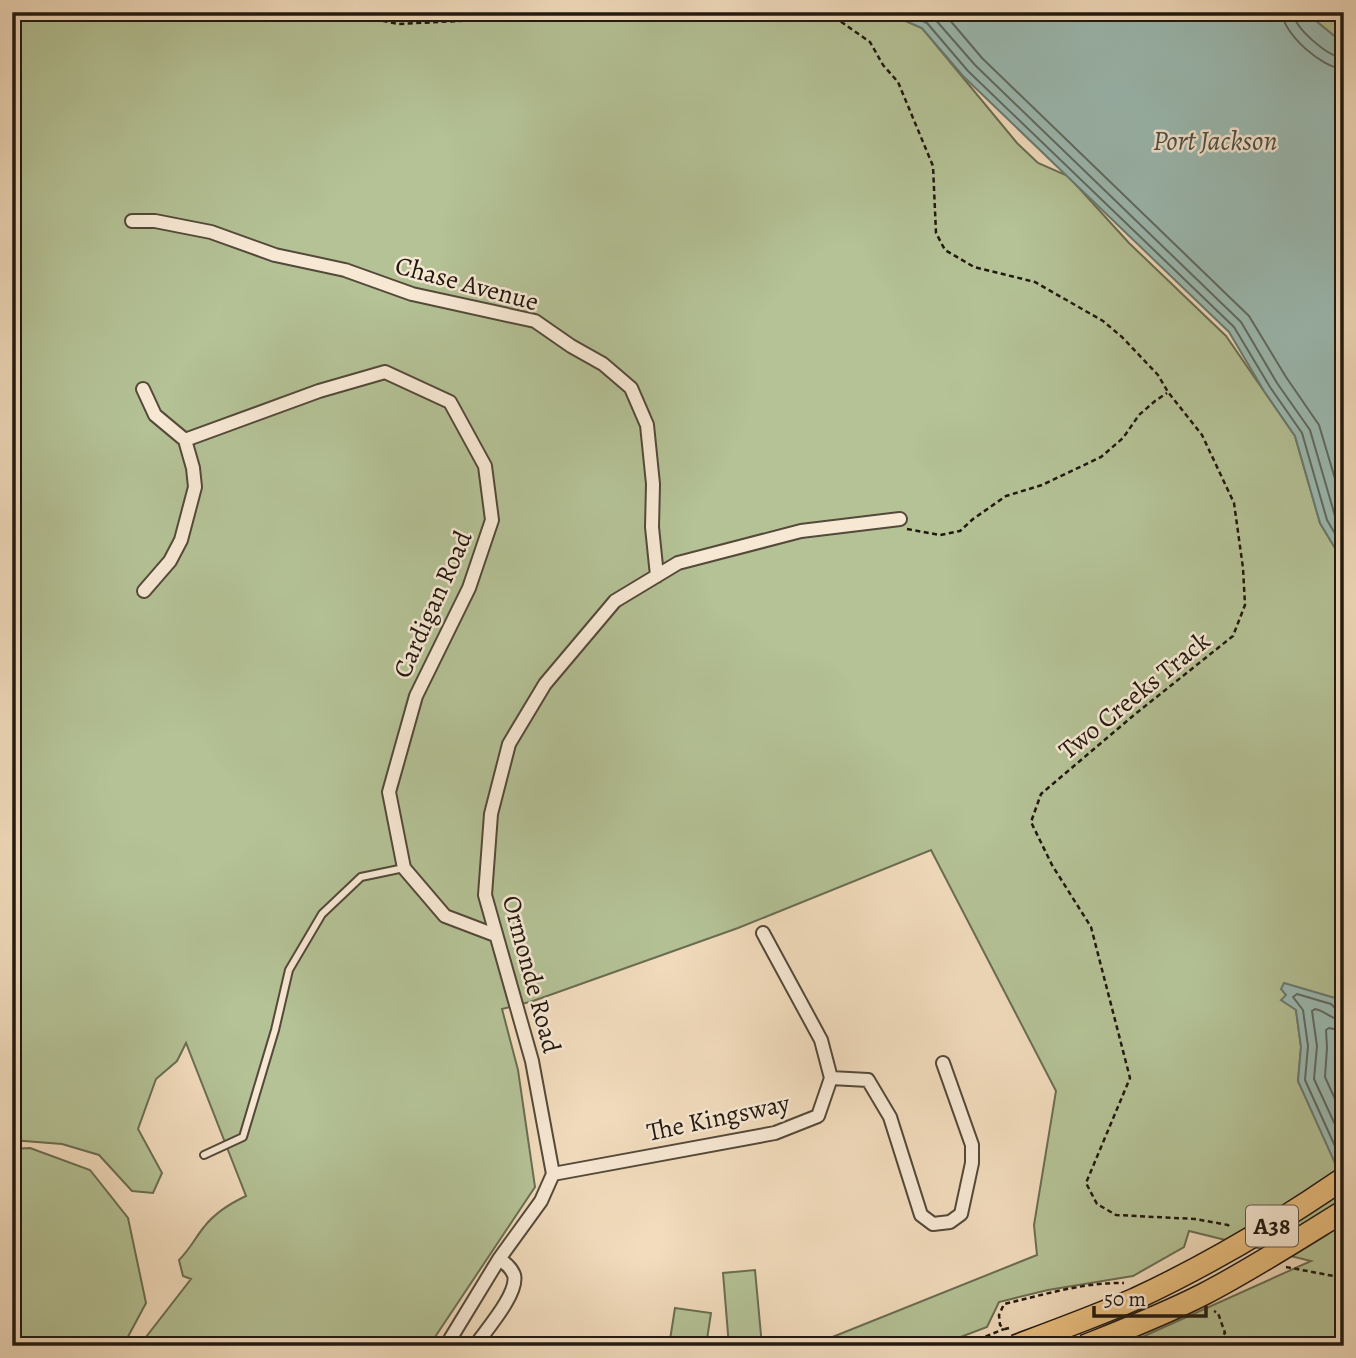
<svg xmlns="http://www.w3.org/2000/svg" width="1356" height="1358" viewBox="0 0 1356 1358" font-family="Alegreya,serif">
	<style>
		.green { fill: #b4c296; stroke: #6a6d52; stroke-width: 2 }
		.water { fill: #9bbbb3; stroke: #6a7a71; stroke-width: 2 }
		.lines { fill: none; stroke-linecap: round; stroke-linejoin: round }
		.shore { stroke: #5e6a61; stroke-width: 2 }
		.service-casing { stroke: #54493a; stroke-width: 10 }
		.minor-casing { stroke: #54493a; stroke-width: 16 }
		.path { stroke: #20180f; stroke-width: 2.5; stroke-dasharray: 5 3.5; stroke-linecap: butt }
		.service { stroke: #f7e8d4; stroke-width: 6 }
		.minor { stroke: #f7e8d4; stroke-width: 12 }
		.trunk-bridge-casing { stroke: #20180f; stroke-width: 24; stroke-linecap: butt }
		.trunk-bridge { stroke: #e9be7e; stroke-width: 21 }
		.labels { text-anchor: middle; stroke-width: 5; stroke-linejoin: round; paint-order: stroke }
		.shield { fill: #f7e8d4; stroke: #60564a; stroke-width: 2 }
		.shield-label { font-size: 24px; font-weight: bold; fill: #20180f }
		.street-label { font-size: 26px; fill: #20180f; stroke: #f7e8d4 }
		.water-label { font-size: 28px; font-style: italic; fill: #4b5148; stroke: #f7e8d4 }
	</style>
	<rect width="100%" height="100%" fill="#f2dcbd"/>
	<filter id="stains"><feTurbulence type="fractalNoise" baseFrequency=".00286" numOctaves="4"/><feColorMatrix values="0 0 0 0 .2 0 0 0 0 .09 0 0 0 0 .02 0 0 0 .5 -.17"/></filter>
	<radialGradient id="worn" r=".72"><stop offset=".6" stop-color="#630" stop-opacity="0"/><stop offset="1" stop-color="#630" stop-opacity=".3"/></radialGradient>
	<!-- green -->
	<path class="green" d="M12 12H885L922 28 1017 143 1038 163 1068 176 1129 243 1226 336 1295 436 1320 523 1344 563V1008L1335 998 1286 995 1296 1010 1301 1047 1298 1081 1344 1176V1346H1122L1311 1261 1189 1231 1184 1247 1133 1276 1048 1290 999 1302 987 1327 937 1346H810L1037 1255 1034 1225 1056 1091 931 850 738 928 533 1001 502 1009 518 1070 535 1187 429 1346H139L191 1279 183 1276 179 1260C190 1249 195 1238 204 1227 214 1214 231 1203 246 1196L186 1043 177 1061 156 1079 138 1129 162 1173 153 1193 132 1191 99 1155 62 1144 12 1140Z
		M1305 12H1344V44Z
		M30 1148 90 1170 128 1218 146 1303 123 1346H12V1149Z
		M755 1270 762 1346H729L723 1273Z
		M675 1308 711 1313 706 1346H669Z"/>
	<!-- water -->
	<path class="water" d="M885 12H1305L1344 44V563L1320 523 1295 436 1264 391 1229 332 963 76 922 28Z
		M1284 983 1335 998 1344 1008V1176L1338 1170 1298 1081 1301 1047 1296 1010 1281 1000 1286 995 1281 989Z"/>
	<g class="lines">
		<!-- shore -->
		<path class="shore" d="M903 12 927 23 968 71 1234 327 1270 387 1302 433 1327 520 1344 549
			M925 12 934 18 975 65 1241 322 1277 383 1310 430 1335 516 1344 532
			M943 12 982 58 1249 316 1286 377 1319 425 1344 509
			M1282 12C1283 34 1322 68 1344 69
			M1293 12C1294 28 1328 57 1344 58
			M1344 1012 1338 1011 1331 1004 1297 994 1293 997 1303 1010 1308 1046 1305 1080 1344 1166
			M1344 1021C1332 1020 1326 1011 1315 1009L1312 1011 1317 1046 1314 1079 1344 1144
			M1344 1031 1329 1028 1326 1030 1327 1048 1325 1077 1344 1119"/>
		<defs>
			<path id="service" d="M204 1155 243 1137 275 1030 289 970 322 914 361 877 404 868"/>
			<path id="minor" d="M132 221H155L211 232 275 255 345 270 412 294 535 321 571 346 603 364 631 388 647 425 653 484 652 527 657 576
				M143 389 155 415 185 440 193 468 195 487 181 540 170 561 144 591
				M185 440 319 391 385 372 450 402 485 466 492 520 469 588 416 696 389 792 404 868 445 916 495 935
				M831 1078 868 1080 890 1117 921 1215 933 1224 950 1222 961 1214 972 1163V1145L943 1063
				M553 1174 775 1133 818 1116 831 1078 821 1040 763 933
				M446 1346 499 1259 541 1201 553 1174 532 1061 485 895 491 814 509 744 545 684 615 601 678 563 801 531 900 519
				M475 1346C486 1330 519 1293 514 1275 511 1267 505 1263 499 1259"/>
		</defs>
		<!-- service casing -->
		<use href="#service" class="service-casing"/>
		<!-- minor casing -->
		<use href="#minor" class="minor-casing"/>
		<!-- path -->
		<path class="path" d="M341 12 398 24 480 20 523 12
			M827 12 870 42 883 65 898 82 933 166 936 233 945 250 974 267 1035 282 1103 321 1122 337 1158 375 1168 392 1202 435 1234 503 1243 568 1245 605 1233 636 1134 715 1041 794 1031 822 1052 865 1091 927 1130 1078 1086 1183 1097 1204 1116 1215 1195 1219 1228 1225 1231 1229
			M907 529 940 535 960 531 973 519 1006 496 1042 485 1101 457 1123 438 1139 415 1155 401 1167 393
			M1286 1267 1344 1278
			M1009 1328 1005 1329 1000 1325 999 1315 1004 1304C1043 1295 1084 1282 1124 1283
			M962 1346 1004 1329
			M1211 1346 1225 1333 1218 1313 1214 1311"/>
		<!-- service -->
		<use href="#service" class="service"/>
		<!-- minor -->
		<use href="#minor" class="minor"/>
		<defs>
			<path id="trunk-bridge" d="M1015 1346C1055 1331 1096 1316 1135 1299 1208 1265 1277 1224 1344 1178
				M1084 1346C1124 1330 1165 1314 1204 1294 1252 1269 1297 1240 1344 1211"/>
		</defs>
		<!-- trunk-bridge casing -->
		<use href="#trunk-bridge" class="trunk-bridge-casing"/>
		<!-- trunk-bridge -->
		<use href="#trunk-bridge" class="trunk-bridge"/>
	</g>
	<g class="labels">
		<!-- shield labels -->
		<rect class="shield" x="1246" y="1205.5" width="52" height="41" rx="5"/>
		<g class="shield-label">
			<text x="1272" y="1234">A38</text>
		</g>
		<!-- street labels -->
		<g class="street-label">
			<text transform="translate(467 283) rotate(15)" y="9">Chase Avenue</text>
			<text transform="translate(432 604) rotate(-66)" y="9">Cardigan Road</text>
			<text transform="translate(1134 695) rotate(-39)" y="9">Two Creeks Track</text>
			<text transform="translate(532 974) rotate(75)" y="9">Ormonde Road</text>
			<text transform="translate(718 1117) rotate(-12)" y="9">The Kingsway</text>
		</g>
		<!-- water labels -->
		<g class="water-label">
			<text x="1215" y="150">Port Jackson</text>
		</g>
	</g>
	<!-- margin -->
	<rect width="1356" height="1358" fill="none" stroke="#f2dcbd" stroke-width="42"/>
	<rect x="14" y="14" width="1328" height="1330" fill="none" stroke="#20180f" stroke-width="3.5"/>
	<rect x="21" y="21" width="1314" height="1316" fill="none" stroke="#20180f" stroke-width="2"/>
	<!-- scale -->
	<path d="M1094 1306v10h112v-10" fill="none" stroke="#20180f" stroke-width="3.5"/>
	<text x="1104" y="1306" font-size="21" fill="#20180f" stroke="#f7e8d4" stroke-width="5" paint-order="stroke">50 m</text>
	<rect width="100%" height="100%" filter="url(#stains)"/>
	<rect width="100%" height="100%" fill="url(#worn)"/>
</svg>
